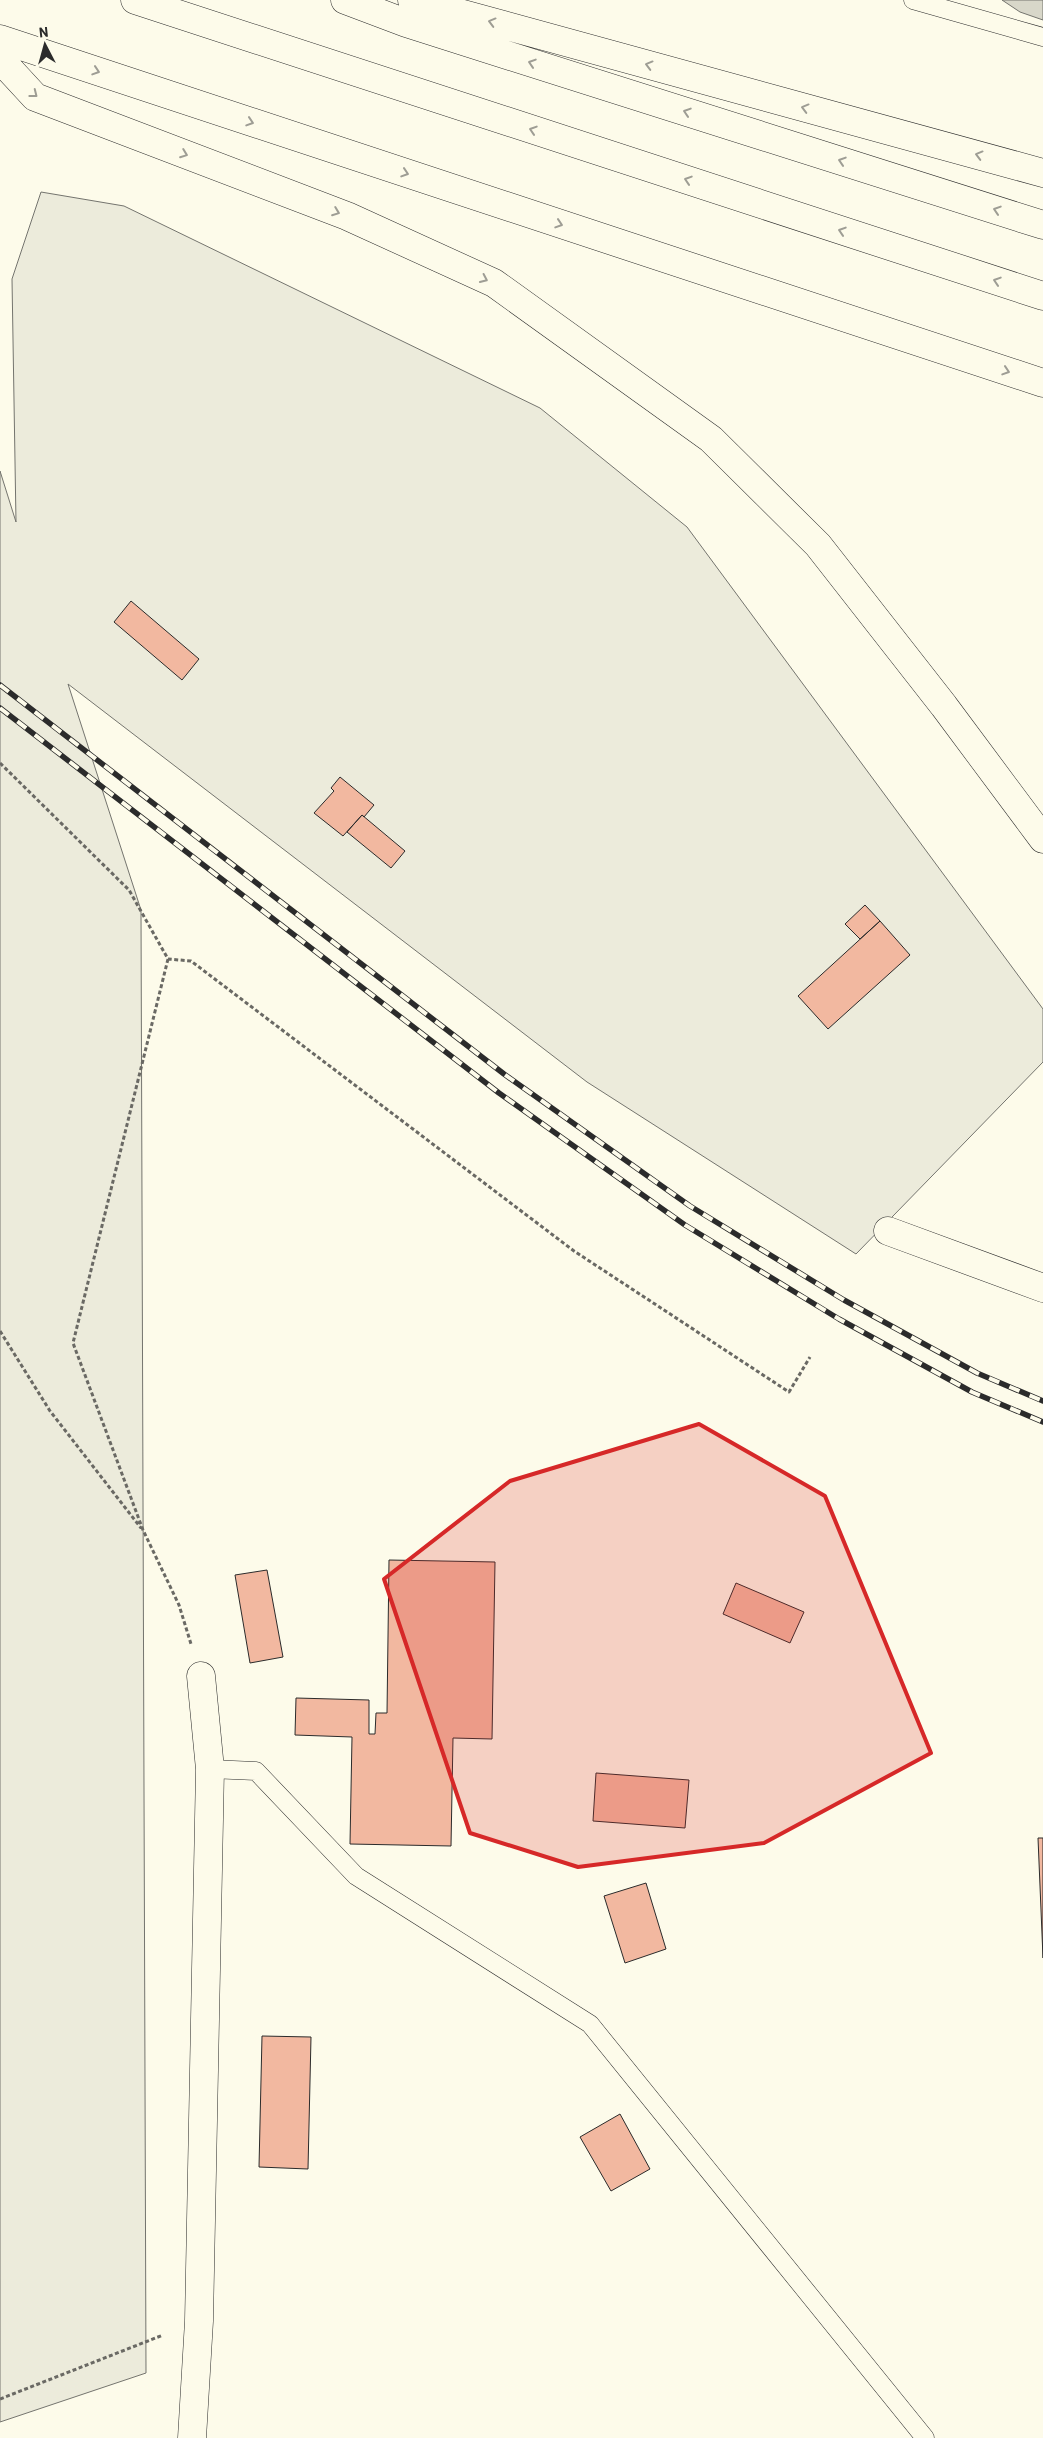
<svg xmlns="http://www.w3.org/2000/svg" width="1043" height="2438" viewBox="0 0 1043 2438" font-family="Barlow,sans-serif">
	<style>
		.green { fill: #ecebdb; stroke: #74746e }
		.water { fill: #d8d7c9; stroke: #74746e }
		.building { fill: #f2b8a0; stroke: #2b2b2b }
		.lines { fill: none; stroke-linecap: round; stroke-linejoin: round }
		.lane-casing { stroke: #2b2b2b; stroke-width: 19 }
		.street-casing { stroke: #2b2b2b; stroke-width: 29 }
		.highway-casing { stroke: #2b2b2b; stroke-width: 29 }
		.path { stroke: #6a6964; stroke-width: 3; stroke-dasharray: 4 2.5; stroke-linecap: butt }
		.lane { stroke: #fdfbea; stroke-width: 18 }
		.street { stroke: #fdfbea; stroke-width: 28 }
		.highway { stroke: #fdfbea; stroke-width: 28 }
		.rail-casing { stroke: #2b2b2b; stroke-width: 5.5 }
		.rail { stroke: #fdfbea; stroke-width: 4; stroke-dasharray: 11; stroke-linecap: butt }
		.oneway { stroke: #9e9d94 }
		.marked { fill: #d62828; fill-opacity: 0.2; stroke: #d62828; stroke-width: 4; stroke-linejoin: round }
	</style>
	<rect width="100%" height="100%" fill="#fdfbea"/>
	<!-- green -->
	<path class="green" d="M41 192 124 206 540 408 687 527 1043 1009V1062L856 1254 587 1082 68 684 141 910 146 2373 0 2422V471L16 522 12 279Z"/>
	<!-- water -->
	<path class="water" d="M1002 0H1043V20L1020 12Z"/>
	<!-- building -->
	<path class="building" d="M131 601 199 659 182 680 114 622Z
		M340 777 374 805 364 817 362 815 343 836 314 813 334 791 331 788Z
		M362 815 405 851 391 868 347 832Z
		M865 905 880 921 860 939 845 924Z
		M880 921 910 955 828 1029 798 996Z
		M389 1560 495 1562 492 1739 453 1738 451 1846 350 1844 352 1737 295 1735 296 1698 369 1700V1734H375L376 1713H387Z
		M267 1570 283 1657 250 1663 235 1575Z
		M736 1583 804 1612 790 1643 723 1614Z
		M596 1773 689 1780 685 1828 593 1821Z
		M1038 1838H1043V1958Z
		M646 1883 666 1949 625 1963 604 1896Z
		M262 2036 311 2037 308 2169 259 2167Z
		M620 2114 650 2169 611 2191 580 2137Z"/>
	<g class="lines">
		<defs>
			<path id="lane" d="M913 0 1043 37
				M210 1769 256 1771 356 1876 590 2024 925 2438"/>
			<path id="street" d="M888 1231 1043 1288
				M192 2438 199 2321 210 1769 201 1676"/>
			<path id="highway" d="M135 0 1043 296
				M345 0 406 23 1043 225
				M412 0 1043 173
				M0 39 1043 383
				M0 59 35 97 347 216 494 283 711 439 818 545 944 706 1043 839"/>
		</defs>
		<!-- lane casing -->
		<use href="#lane" class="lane-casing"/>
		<!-- street casing -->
		<use href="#street" class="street-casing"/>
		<!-- highway casing -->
		<use href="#highway" class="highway-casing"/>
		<!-- path -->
		<path class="path" d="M0 763 129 890 168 959 191 961 574 1251 789 1392 810 1357
			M168 959 73 1343 143 1530 179 1605 191 1644
			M0 1331 50 1411 141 1528
			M0 2399 163 2335"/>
		<!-- lane -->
		<use href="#lane" class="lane"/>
		<!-- street -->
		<use href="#street" class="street"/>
		<!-- highway -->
		<use href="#highway" class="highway"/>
		<defs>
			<path id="rail" d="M0 685 504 1074 690 1206 844 1300 977 1373 1043 1401
				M0 708 499 1093 685 1225 839 1319 972 1392 1043 1422"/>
		</defs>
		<!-- rail casing -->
		<use href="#rail" class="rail-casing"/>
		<!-- rail -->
		<use href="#rail" class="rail"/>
	</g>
	<!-- one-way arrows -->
	<defs><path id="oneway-chevron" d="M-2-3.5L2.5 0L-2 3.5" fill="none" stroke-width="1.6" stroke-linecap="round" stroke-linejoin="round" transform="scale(1.25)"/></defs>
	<g class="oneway">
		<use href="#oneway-chevron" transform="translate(492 22) rotate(-165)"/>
		<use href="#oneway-chevron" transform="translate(532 63) rotate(-162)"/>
		<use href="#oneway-chevron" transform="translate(649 65) rotate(-165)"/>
		<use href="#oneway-chevron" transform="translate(96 71) rotate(18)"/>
		<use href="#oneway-chevron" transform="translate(34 94) rotate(38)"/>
		<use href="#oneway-chevron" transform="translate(805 108) rotate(-165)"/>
		<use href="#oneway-chevron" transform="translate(687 112) rotate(-162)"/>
		<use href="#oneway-chevron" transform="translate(250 122) rotate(18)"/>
		<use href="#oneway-chevron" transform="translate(533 130) rotate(-162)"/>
		<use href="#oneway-chevron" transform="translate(184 154) rotate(21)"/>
		<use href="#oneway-chevron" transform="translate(979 155) rotate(-165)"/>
		<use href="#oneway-chevron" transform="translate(842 161) rotate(-162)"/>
		<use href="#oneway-chevron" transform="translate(405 173) rotate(18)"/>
		<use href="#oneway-chevron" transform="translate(688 180) rotate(-162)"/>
		<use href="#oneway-chevron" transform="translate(997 210) rotate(-162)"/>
		<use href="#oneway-chevron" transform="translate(336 212) rotate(21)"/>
		<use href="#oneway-chevron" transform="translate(559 224) rotate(18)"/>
		<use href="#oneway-chevron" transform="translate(842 231) rotate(-162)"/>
		<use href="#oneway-chevron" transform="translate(484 279) rotate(25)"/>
		<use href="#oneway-chevron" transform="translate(997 281) rotate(-162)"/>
		<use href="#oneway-chevron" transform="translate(1006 371) rotate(18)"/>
	</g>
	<!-- marked area -->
	<path class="marked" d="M699 1424 825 1496 931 1753 764 1843 578 1867 470 1833 384 1579 510 1481Z"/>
	<!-- north arrow -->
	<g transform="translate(45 45) rotate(354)" stroke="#fdfbea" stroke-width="4" paint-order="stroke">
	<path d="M0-4L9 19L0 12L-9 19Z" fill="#2b2b2b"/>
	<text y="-8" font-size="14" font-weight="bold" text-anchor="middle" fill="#2b2b2b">N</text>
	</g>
</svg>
